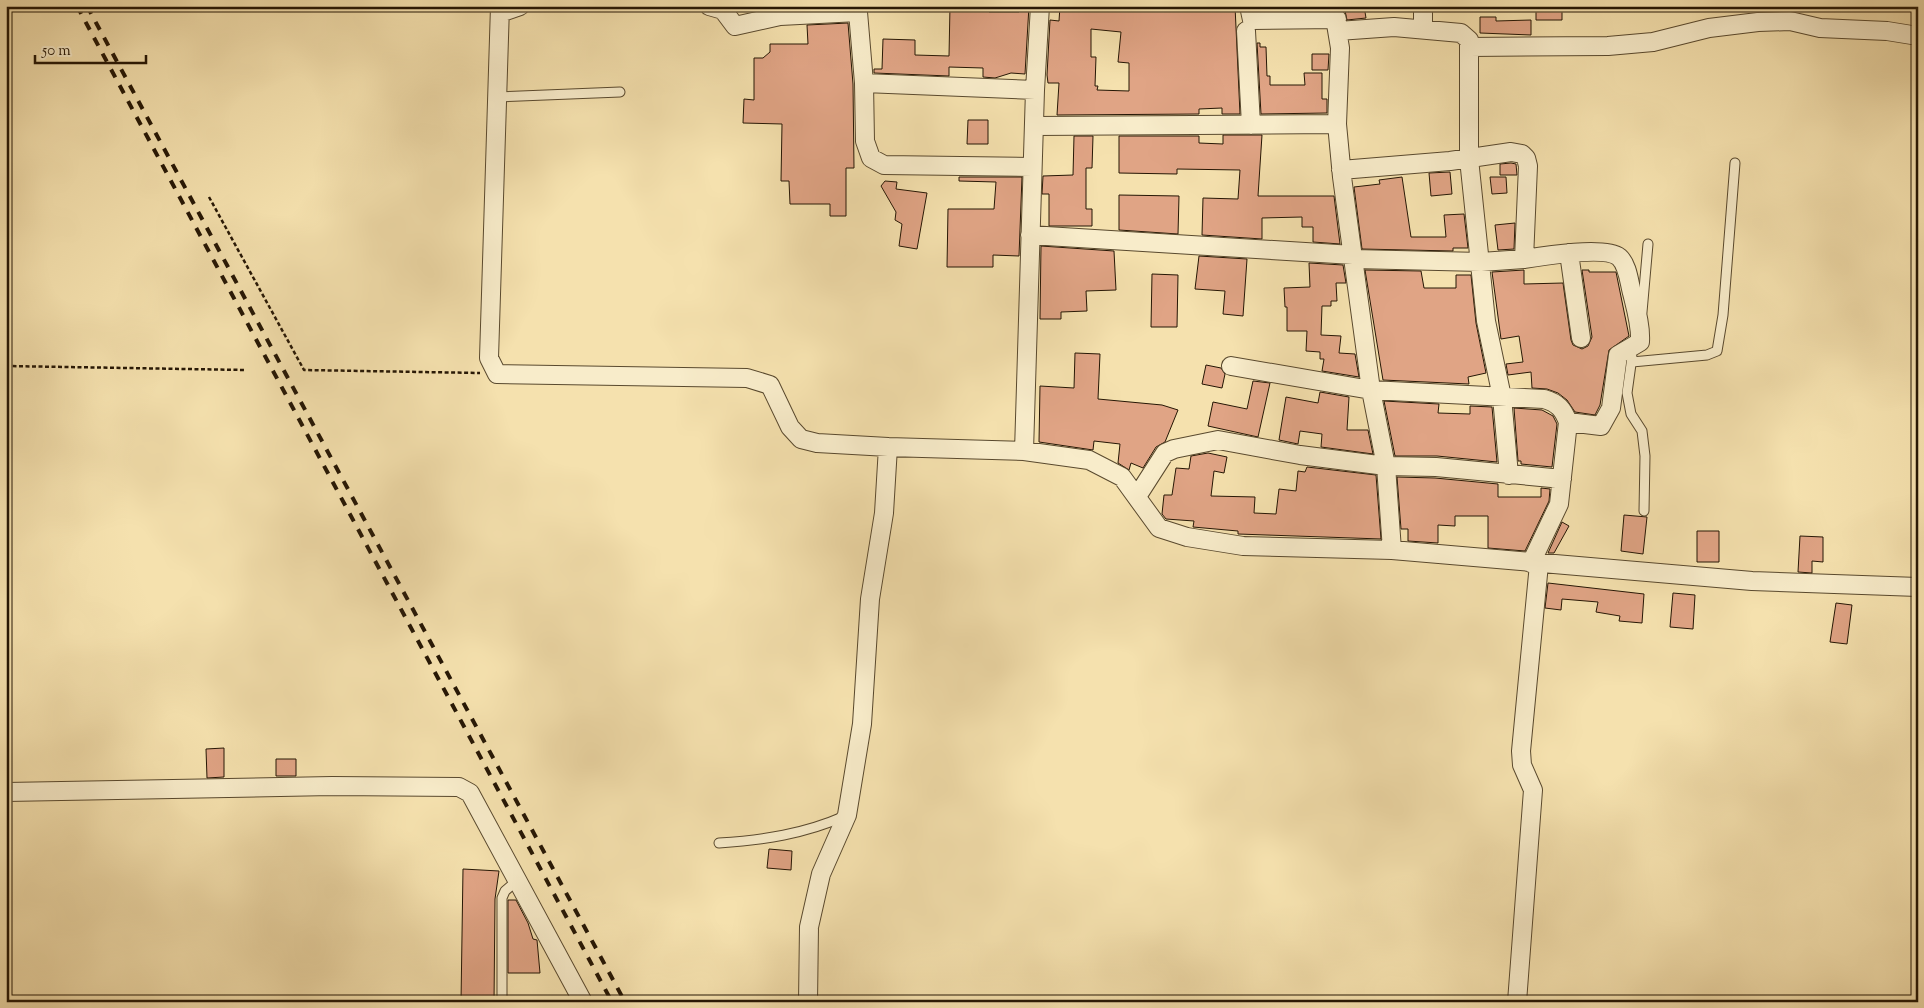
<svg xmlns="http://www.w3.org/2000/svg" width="1924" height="1008" viewBox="0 0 1924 1008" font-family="'Sorts Mill Goudy',serif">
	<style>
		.building { fill: #e0a485; stroke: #251604; fill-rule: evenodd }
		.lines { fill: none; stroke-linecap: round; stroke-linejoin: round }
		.service-casing { stroke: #59492e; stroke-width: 11 }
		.minor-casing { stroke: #59492e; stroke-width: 20 }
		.path { stroke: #251604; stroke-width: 2.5; stroke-dasharray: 4 2.5; stroke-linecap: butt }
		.service { stroke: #f8ecca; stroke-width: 9 }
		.minor { stroke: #f8ecca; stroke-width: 18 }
		.rail { stroke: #251604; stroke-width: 4; stroke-dasharray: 9 9; stroke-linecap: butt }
	</style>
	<rect width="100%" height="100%" fill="#f5e1ae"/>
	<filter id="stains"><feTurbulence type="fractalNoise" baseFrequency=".004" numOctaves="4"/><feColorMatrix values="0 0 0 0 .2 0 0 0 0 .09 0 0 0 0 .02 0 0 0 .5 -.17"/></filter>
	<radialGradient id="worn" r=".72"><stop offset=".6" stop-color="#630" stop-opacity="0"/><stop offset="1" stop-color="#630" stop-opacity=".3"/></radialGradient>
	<!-- building -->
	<path class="building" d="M950 6H989V12H1019L1020 6H1029L1025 74 1011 73 995 78 983 77V68L949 67V76L874 73V69H882L883 39 915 40V55L949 56Z
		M1060 6H1235L1240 114H1222V108L1199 109V114L1057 115 1059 83H1048L1047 75 1050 20 1059 21ZM1091 29 1121 32 1118 62 1129 63V91L1097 90 1098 86H1095L1096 57H1091Z
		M1344 6H1364L1366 18 1347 20Z
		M1536 6H1562V20H1536Z
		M1480 17H1496V21L1531 20V35L1480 33Z
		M848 23 853 84 854 168H846V216H830V204H790L789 181H781L782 124 743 123 744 99 754 100V58H763L770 52V44H808L807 25Z
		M1257 43H1260V47H1266L1267 76H1270V85H1305L1304 73H1322V99H1327V113L1261 114Z
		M1312 54H1329L1328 70H1312Z
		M968 120H988V144H967Z
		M1223 135H1262L1258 196H1334L1340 244 1313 242V227H1302V217L1262 218V239L1202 235 1203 198 1238 199 1240 170 1177 169V174L1119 173V136H1199V143L1223 144Z
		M1074 136H1093L1092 168H1086V209H1092V226H1049V194H1042L1043 176 1073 175Z
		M1511 163 1516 164 1517 175H1500V164Z
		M1450 172 1452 194 1431 196 1429 173Z
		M959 177H1022L1019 256 993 255V267H947L948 209H994L996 182 959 181Z
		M1402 177 1411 237H1446L1444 215 1464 214 1468 248H1453V251L1362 249 1354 187 1380 184 1379 180Z
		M1490 177H1506L1507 193 1492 194Z
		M885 181 897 182 896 189 927 193 917 249 899 246 902 224 895 220 896 212 881 186Z
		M1119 195 1179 196 1178 234 1119 230Z
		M1515 223 1514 249 1498 250 1495 225Z
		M1041 246 1114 251 1116 290 1086 291 1087 311 1061 312V319H1040Z
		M1199 256 1247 259 1243 316 1223 314 1225 291 1195 289Z
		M1309 263 1343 265 1346 283H1336L1337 301H1331V306H1322L1321 335 1341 336 1339 353 1355 354 1359 377 1322 371 1324 359H1320V352L1306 351 1307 331H1287V307H1285L1284 288 1310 287Z
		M1365 270 1421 271 1424 288H1456V275H1471L1476 323 1486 373 1468 377 1469 384 1383 380Z
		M1524 270V284L1563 283 1571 340 1573 345 1582 349 1588 346 1592 337 1582 270H1589V272H1616L1629 336 1609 350 1600 405 1595 415 1575 412 1567 400 1558 393 1547 389 1532 388 1531 372 1508 375 1506 364 1523 362 1519 336 1501 339 1492 272Z
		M1152 274 1178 275 1177 327H1151Z
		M1075 353 1100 354 1098 399 1162 405 1178 410 1165 442 1156 447 1143 468 1131 463 1129 470 1118 463 1120 444 1094 441 1093 450 1039 442 1040 386 1074 388Z
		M1206 365 1221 368 1225 374 1222 388 1202 384Z
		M1253 381 1270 383 1258 437 1208 426 1213 402 1247 409Z
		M1320 392 1349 397 1347 430H1368L1373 454 1321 447 1322 434 1300 431 1298 444 1279 440 1286 397 1318 403Z
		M1384 401 1439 404 1438 413 1470 414V406L1492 407 1497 462 1437 456H1395Z
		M1514 408 1542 410 1553 416 1557 424 1552 467 1521 464V461H1518Z
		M1208 453 1227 457 1224 473 1214 471 1211 496 1255 497 1254 513 1276 514 1279 489 1296 491 1298 471 1305 472 1307 467 1376 475 1381 539 1238 534V531L1193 527 1194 521 1166 519 1162 514 1164 495H1172L1176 468 1189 469 1191 456Z
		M1397 477 1435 478 1498 484V497H1541V488L1550 489 1549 501 1525 551 1488 548V516H1455V526L1438 525V543L1408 541V529H1401Z
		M1624 515 1647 517 1643 554 1621 551Z
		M1562 522 1569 526 1554 553H1548Z
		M1697 531H1719V562H1697Z
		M1800 536 1823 537V562L1812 561V573L1798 572Z
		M1548 583 1644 594 1642 623 1619 621 1620 616 1596 612 1598 602 1562 599 1561 610 1545 608Z
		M1673 593 1695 595 1693 629 1670 627Z
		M1836 603 1852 605 1847 644 1830 642Z
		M224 748V777L207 778 206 749Z
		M276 759H296V776H276Z
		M769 849 792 851 791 870 767 868Z
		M463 869 499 871 495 899 494 1002H461Z
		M508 900H516L528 923 533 939 537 940 540 973H508Z"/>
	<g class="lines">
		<defs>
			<path id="service" d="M497 97 620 92
				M1642 312 1648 244
				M1632 357 1627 393 1631 414 1642 431 1645 456 1644 511
				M1632 362 1707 355 1717 351 1723 315 1735 163
				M719 843C764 840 804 834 845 816
				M502 1002V898L505 891 518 880"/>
			<path id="minor" d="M500 6 489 358 497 374 747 378 770 385 790 427 801 439 817 443 888 447 1024 451 1089 460 1122 477 1159 528 1187 537 1243 546 1392 550 1752 581 1918 587
				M709 6 723 10 735 26 780 16 858 12 864 83 865 141 871 158 884 165 1032 167
				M1249 6 1252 20 1337 19
				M1333 6 1340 48 1337 124 1342 177 1371 390 1386 466 1392 550
				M500 13 520 6
				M1423 29V6
				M1246 31 1251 125
				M1338 31 1394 27 1461 33 1469 40V159L1486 321 1502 397 1509 475
				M1469 47 1608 46 1653 42 1709 28 1758 22 1790 21 1820 28 1887 31 1918 36
				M864 83 1035 90
				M1035 126 1337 124
				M1341 170 1450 161 1511 152 1522 154 1526 158 1528 166 1524 259C1543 256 1605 246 1619 257 1628 265 1629 282 1632 293 1636 309 1641 326 1640 342L1618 355 1611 408 1601 426 1568 422 1559 504 1531 563
				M1030 235 1353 255
				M1569 253 1581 338
				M1354 259 1481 262 1524 259
				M1231 366 1371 390 1544 399C1558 403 1563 409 1568 422
				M1024 451 1035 90 1040 6
				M1138 495 1165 453 1174 449 1218 440 1300 455 1386 466 1436 467 1562 479
				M6 792 332 786 459 787 470 793 583 1002
				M808 1002 809 927 821 874 847 815 862 724 870 599 884 513 888 447
				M1517 1002 1533 790 1522 765 1521 751 1539 564"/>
		</defs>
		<!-- service casing -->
		<use href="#service" class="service-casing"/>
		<!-- minor casing -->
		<use href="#minor" class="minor-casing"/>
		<!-- path -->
		<path class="path" d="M209 197 304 370 480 373
			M6 366 246 370"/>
		<!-- service -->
		<use href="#service" class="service"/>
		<!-- minor -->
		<use href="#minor" class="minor"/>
		<!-- rail -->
		<path class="rail" d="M77 6 612 1002
			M87 6 625 1002"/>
	</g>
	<!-- margin -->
	<rect width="1924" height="1008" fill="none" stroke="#f5e1ae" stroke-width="25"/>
	<rect x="8" y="8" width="1909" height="993" fill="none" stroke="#251604" stroke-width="2.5"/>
	<rect x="12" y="12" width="1899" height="983" fill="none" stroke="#251604"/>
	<!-- scale -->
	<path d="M35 55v8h111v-8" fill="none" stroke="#251604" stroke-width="2.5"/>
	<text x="42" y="55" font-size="15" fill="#251604" stroke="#f8ecca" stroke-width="4" paint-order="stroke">50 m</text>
	<rect width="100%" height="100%" filter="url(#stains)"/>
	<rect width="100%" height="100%" fill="url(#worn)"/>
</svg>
